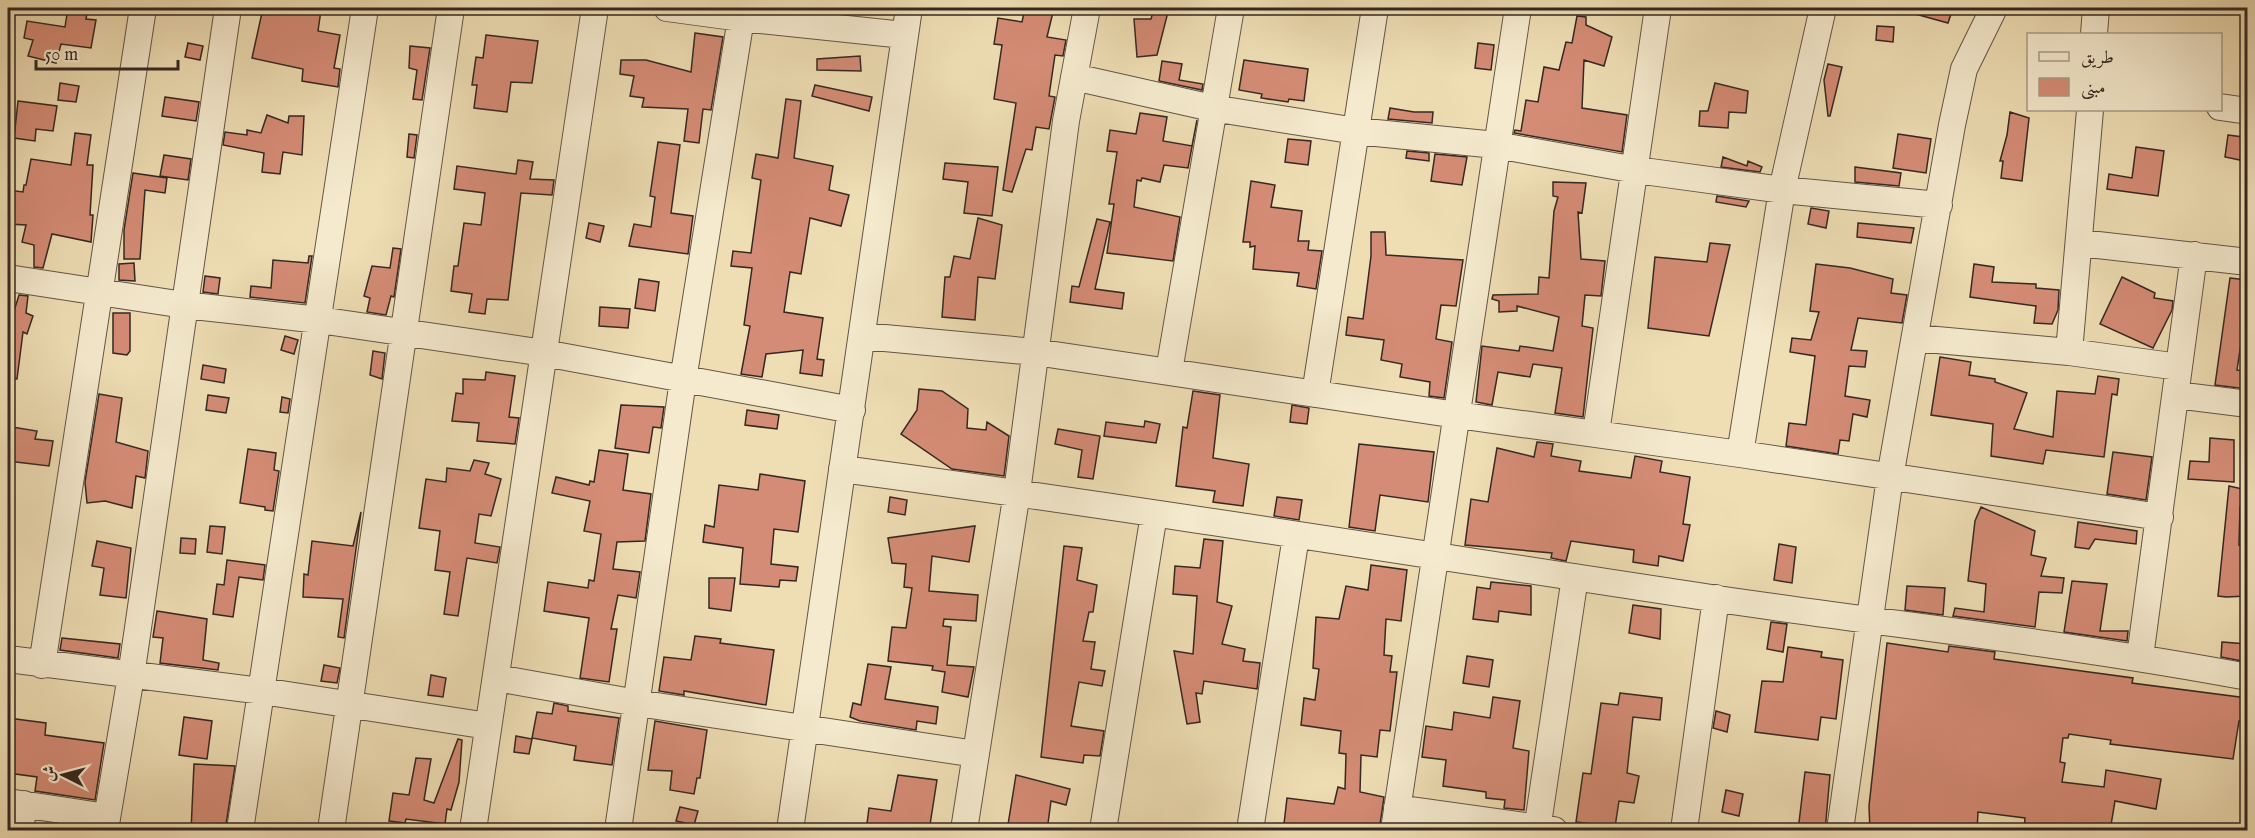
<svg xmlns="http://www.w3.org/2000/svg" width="2255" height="838" viewBox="0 0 2255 838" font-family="'IM FELL English',Amiri,serif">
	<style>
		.building { fill: #d58c76; stroke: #342822; stroke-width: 1.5 }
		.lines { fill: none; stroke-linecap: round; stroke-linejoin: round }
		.minor-casing { stroke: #635646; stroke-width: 28 }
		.minor { stroke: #f5eace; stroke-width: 26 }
	</style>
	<rect width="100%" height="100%" fill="#efdeb4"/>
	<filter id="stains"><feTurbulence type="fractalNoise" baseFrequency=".00333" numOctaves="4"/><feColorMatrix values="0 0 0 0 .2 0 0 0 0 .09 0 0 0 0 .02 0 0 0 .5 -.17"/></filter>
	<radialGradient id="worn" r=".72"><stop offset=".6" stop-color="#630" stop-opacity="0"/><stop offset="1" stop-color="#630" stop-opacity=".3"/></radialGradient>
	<!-- building -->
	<path class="building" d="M68 8H88L86 19 96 20 91 48 61 44 56 63 28 56 33 40 24 38 27 21 65 27Z
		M263 8 321 10 318 31 340 35 334 68 340 69 338 87 302 81 303 69 252 58Z
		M1025 8H1054L1047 37 1066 40 1063 56 1055 55 1049 96 1055 97 1049 129 1036 127 1032 150 1026 149 1012 192 1003 190 1016 103 994 99 1002 45 994 44 998 18 1022 22Z
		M1154 8H1169L1157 55 1137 57 1134 19H1151Z
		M1909 8H1953L1948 23 1908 12Z
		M1577 16 1586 17V25L1612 37 1604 66 1584 60 1582 108 1627 115 1622 152 1514 133 1515 130 1521 131 1526 100 1538 102 1544 67 1559 70 1566 42 1572 43Z
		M1877 26 1894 27 1893 42 1876 40Z
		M695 33 723 37 711 110 703 109 699 143 684 141 688 109 642 107 644 98 630 96 634 76 620 74 621 60H646L691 72Z
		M486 35 538 41 532 83 511 82 507 112 474 108 477 85H472L476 57 483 58Z
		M188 43 203 46 200 60 185 57Z
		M1478 43 1494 45 1491 70 1475 68Z
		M410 46 430 48 422 100 413 99 417 70 409 68Z
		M860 56 861 71 817 70V59Z
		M1244 60 1308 69 1304 101 1289 99 1288 102 1261 98 1262 94 1239 90Z
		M1162 61 1182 64 1179 80 1203 84 1202 90 1159 81Z
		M1828 64 1842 67 1830 116H1828L1824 80Z
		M60 83 79 86 76 102 58 100Z
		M1715 83 1748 91 1746 113 1729 112 1728 128 1699 126 1700 111H1708Z
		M815 85 872 97 869 111 812 96Z
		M165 97 199 102 196 121 162 116Z
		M786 99 801 101 794 158 833 166 829 190 849 195 841 226 810 218 801 274 790 272 784 312 823 318 817 359 824 360 822 376 800 373 803 350 766 354 762 377 741 374 750 326 744 325 752 268 731 266 733 251 751 253 761 180 752 178 756 154 778 158Z
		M18 101 57 106 53 131 36 129 35 141 14 138Z
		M1390 108 1414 112H1433L1432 123 1388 119Z
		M2010 112 2029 118 2022 181 2001 178 2003 161H2000L2007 135Z
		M1140 113 1167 117 1163 141 1192 146 1197 120 1188 168 1164 165 1160 182 1142 178 1141 181 1137 180 1134 207 1180 217 1173 261 1107 253 1114 204H1109L1117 152 1107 151 1110 130 1136 134Z
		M267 115 288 123 289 116H304L302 155 283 152 280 174 262 172 264 153 223 145 225 132 247 135V130L261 133Z
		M75 133 91 135 87 165H93L90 215H93L91 242 52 234 43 268 34 267V245L22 242 26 225 8 224V190L23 192 24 185H26L31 159 71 165Z
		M409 134 417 135 414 158 407 157Z
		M1898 134 1931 139 1926 173 1893 168Z
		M2228 135 2243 137 2240 160 2225 157Z
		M1288 139 1311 141 1308 165 1285 162Z
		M658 142 680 145 671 213 693 216 688 254 629 246 634 224 651 227 655 197 650 196Z
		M2136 147 2164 151 2158 196 2107 189 2109 174 2132 178Z
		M1407 151 1429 153V161L1406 158Z
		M1435 154 1467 157 1462 185 1431 181Z
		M164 155 191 159 188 180 160 176Z
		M1723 157 1747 166 1748 161 1762 167 1760 172 1721 167Z
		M518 160 533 162 530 179 554 180 552 195 521 193 508 300 487 299 485 314 469 312 472 294 451 291 454 266H458L464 223 481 225 485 193 454 189 457 166 516 174Z
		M945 163 998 167 992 216 964 213 968 182 943 179Z
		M1855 167 1901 173 1899 186 1855 182Z
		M133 173 167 178 165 193 145 190 140 259H124V230Z
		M1251 181 1275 185 1271 207 1302 211 1298 241H1309L1308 250 1322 251 1316 289 1297 286 1299 273 1253 269 1255 246 1250 247V242H1243Z
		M1553 182 1586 183 1582 213 1578 212 1581 259 1605 261 1601 296 1585 295 1582 326 1593 328 1583 417 1555 413 1562 368 1533 364 1530 377 1498 372 1492 405 1476 402 1482 346 1519 351 1520 346 1553 351 1559 317 1517 306V311L1499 312V301L1492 299 1493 295 1538 294 1539 277 1549 278 1554 211 1558 197 1553 196Z
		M1717 196 1749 201 1746 207 1716 202Z
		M1811 208 1829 211 1826 228 1808 224Z
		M978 218 1002 225 995 279 978 277 975 320 942 317 945 277H950L954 256 970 259Z
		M1097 219 1110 222 1095 289 1124 293 1122 309 1070 302 1072 286 1079 287Z
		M589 223 604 226 600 242 586 238Z
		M1858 223 1914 228 1911 243 1857 237Z
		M1371 232H1385L1386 255 1463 260 1456 306 1441 305 1436 339 1452 342 1444 398 1429 396 1430 382 1400 377 1402 364 1381 360 1384 340 1346 335 1348 317 1363 319 1371 256Z
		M1710 243 1730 245 1709 336 1648 328 1655 257 1707 262Z
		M393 248 401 249 394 297 391 296 386 315 367 312 370 298 364 296 372 266 390 268Z
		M309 256H312L305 303 250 297 251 286 271 288 273 260 308 263Z
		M134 263 135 281 119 280V264Z
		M1816 264 1850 268 1893 279 1891 293 1907 295 1902 323 1858 318 1851 350 1867 351 1865 367 1849 366 1845 396 1870 400 1867 417 1853 414 1849 441 1840 440 1838 454 1786 446 1789 423 1806 425 1815 356 1790 352 1792 338 1811 340 1819 312 1810 311Z
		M1974 264 1994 267 1992 282 2036 284V288L2059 290 2058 310 2052 324 2034 323 2036 306 1970 297Z
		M205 276 220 278 218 294 203 292Z
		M2122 277 2155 293 2154 298 2173 301 2172 310 2153 348 2100 324Z
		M2230 278 2247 280V338L2242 337 2237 370 2247 371V389L2215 385Z
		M639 279 659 282 655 311 635 308Z
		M19 295 28 296 26 313 33 316 27 334 23 332 17 379 8 378V330Z
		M600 307 630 309 628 328 599 326Z
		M113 313H130V351L127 355 113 353Z
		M285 336 298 340 294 354 281 350Z
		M373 351 385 353 382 379 370 375Z
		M1940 357 1971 362 1969 375 1995 379V382L2027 393 2014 429 2053 437 2057 391 2095 394 2098 376 2119 379 2117 395 2112 394 2104 457 2046 450 2043 464 1991 456 1993 424 1931 415Z
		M203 365 226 369 224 383 201 379Z
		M486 372 515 376 509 417 519 418 515 444 477 441 479 423 452 421 456 393 463 394V379L485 380Z
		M919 389 942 391 968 409 967 428 986 430 987 422 1009 436 1004 476 952 469 901 434 917 410Z
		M1193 391 1220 395 1213 458 1249 464 1243 506 1213 502 1215 491 1176 486 1183 427 1187 428Z
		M99 394 122 398 116 442 148 451 145 478 136 476 132 508 105 501 87 503 85 482Z
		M208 395 229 398 226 413 206 410Z
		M282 397 290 399 288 413 280 412Z
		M621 405 664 407 661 428 653 427 649 453 615 448Z
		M1292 405 1309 408 1307 424 1290 422Z
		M747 410 779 415 777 429 745 425Z
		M1145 421 1160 424 1156 443 1104 436 1106 422 1144 427Z
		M12 427 37 431 35 439 53 441 49 466 8 461Z
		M1058 429 1100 436 1093 479 1078 477 1082 450 1055 444Z
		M2210 438 2234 440V482L2188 479 2190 461 2209 462Z
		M1537 442 1553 444 1551 456 1581 461 1579 471 1631 478 1635 456 1662 461 1660 472 1690 477 1683 524 1690 525 1683 561 1659 556 1658 566 1633 562 1634 550 1571 541 1566 561 1551 558 1552 553 1465 545 1471 499 1488 502 1497 448 1534 457Z
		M1359 444 1434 452 1428 502 1380 495 1375 531 1349 527Z
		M248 449 276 453 274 470 279 471 273 511 265 510V507L240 503Z
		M599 450 628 454 623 490 651 494 645 541 617 542 613 569 640 572 636 598 618 595 611 629H617L609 682 580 678 589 618 544 611 548 582 588 588 589 580 594 581 601 534 584 531 590 501 552 493 556 477 589 485 590 481 594 482Z
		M2113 452 2152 457 2146 500 2107 494Z
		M474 460 489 463 485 474 501 479 491 516 479 514 475 543 500 547 497 563 467 558 458 616 444 614 450 572 435 570 440 531 419 528 426 479 446 482 447 468 470 471Z
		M760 474 805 481 798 532 774 529 771 564 798 567 796 581 780 580 779 587 740 584 743 548 703 542 705 525 714 527 719 485 758 490Z
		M2229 486 2247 490 2245 507H2240L2239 545 2247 546V596L2226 597 2218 596Z
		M890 497 907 500 905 515 888 512Z
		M1277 497 1302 500 1299 520 1274 516Z
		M1981 507 2035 531 2031 555 2046 558 2041 576 2064 578 2062 593 2039 592 2035 627 1953 616 1955 608 1984 612 1986 584 1968 581 1975 521Z
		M361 512 344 638 338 637 343 599 303 597 304 574 308 575 312 541 353 546Z
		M2078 522 2137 531 2136 544 2095 539 2089 549 2075 547Z
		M210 526 225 527 222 554 207 552Z
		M975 526 969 562 932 556 929 591 978 595 976 621 944 619 943 626 951 627 947 665 974 667 968 697 942 692 945 672 932 670 933 666 888 661 892 627 906 628 912 588 904 587 906 564 892 563 888 538Z
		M181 538 196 539 195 554 180 553Z
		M1204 539 1223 541 1217 602 1232 606 1222 644 1245 649 1243 661 1260 663 1257 689 1204 681 1202 694 1196 693 1200 722 1187 724 1174 651 1193 654 1197 596 1173 594 1175 566 1200 568Z
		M97 541 131 548 126 598 100 595 104 568 92 566Z
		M1779 544 1796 547 1792 583 1774 580Z
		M1064 546 1082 548 1077 580 1097 585 1093 612H1089L1083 641 1095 642 1091 669 1105 671 1102 686 1079 682 1071 726 1104 731 1100 756 1084 755 1083 763 1041 757Z
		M227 560 265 565 263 580 239 577 233 617 213 614 217 584 224 585Z
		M1371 565 1407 570 1401 621 1386 619 1384 655 1392 656 1390 672H1397L1390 731 1380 730 1377 757 1361 755 1360 792 1384 797 1379 831H1297L1298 826 1284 824 1287 798 1334 804 1338 787 1345 789 1346 754 1339 753 1341 731 1301 725 1304 698 1315 700 1319 669 1313 668 1316 617 1339 619 1346 586 1368 590Z
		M709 578H735L731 611 709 608Z
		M2072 581 2107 584 2100 631H2128L2127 641 2064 632Z
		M1491 582 1531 586V615L1499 611 1498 622 1473 619 1477 587 1490 589Z
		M1907 586 1945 588 1943 615 1905 610Z
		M1633 605 1661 609 1660 639 1629 633Z
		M157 611 207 619 203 660 219 663 218 670 160 663 163 638 153 637Z
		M1771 622 1787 624 1783 652 1767 649Z
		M695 636 721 639 720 643 774 650 766 705 684 691V695L659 691 664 657 691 660Z
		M62 638 120 644 118 658 60 650Z
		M2222 642 2247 644V662L2221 657Z
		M1887 643 1948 652 1949 646 1995 652 1994 659 2133 678 2132 683 2247 698V722L2239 721 2233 759 2110 744 2111 740 2069 734 2068 738H2063L2060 762 2065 763 2062 782 2104 787 2106 770 2161 779 2156 809 2115 801 2110 831H2024L2025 818 1978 812 1977 831H1870L1869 806Z
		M1788 647 1822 652 1821 657 1843 660 1836 719 1821 717 1818 740 1755 732 1762 681 1783 682Z
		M1467 656 1493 660 1489 687 1463 683Z
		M868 664 891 667 885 699 938 707 936 724 917 721 916 730 860 721 850 717 853 703 861 705Z
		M324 665 340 668 337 683 321 681Z
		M431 675 446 678 443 697 428 695Z
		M1620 693 1662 698 1660 720 1633 717 1627 773 1639 776 1634 803 1619 801 1615 827 1576 822 1583 773 1591 774 1601 703 1618 705Z
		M1493 697 1520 701 1513 748 1529 751 1524 810 1504 808 1505 800 1486 798V792L1443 786 1446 760 1422 757 1426 726 1452 730 1454 712 1490 718Z
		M554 703 568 706V711L619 718 612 765 574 760 576 746 532 738 537 712 552 714Z
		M1716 711 1730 715 1727 732 1713 728Z
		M184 717 212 721 207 759 179 755Z
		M8 718 46 723 45 735 104 743 95 800 35 791 37 777 8 773Z
		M655 721 707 730 700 778H697L694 794 670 790 672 771 648 770Z
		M516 736 532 739 529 754 514 752Z
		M458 739 462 740 459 782 451 810 447 809 445 824 406 819 405 823 389 821 393 793 409 795 416 758 431 759 424 800 434 803Z
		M194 764 235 766 225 831H191Z
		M1805 772 1830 775 1825 831H1798Z
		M898 775 937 780 929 831H866L869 808 891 811Z
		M1016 775 1070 789 1066 805 1051 801 1047 831H1007Z
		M1726 790 1743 794 1739 816 1722 812Z
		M680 807 698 811 694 825 676 821Z"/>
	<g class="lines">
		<defs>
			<path id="minor" d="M667 8 741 18 904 35
				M2094 34 2096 8
				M1074 77 1212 108 1356 131 1496 145 1636 170 1782 190 1939 205
				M2220 107 2248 111
				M2080 243 2248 262
				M8 278 184 305 319 320 544 353 852 410
				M863 336 1035 352 1457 415 1740 454 2160 517
				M1915 338 2069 352 2179 367
				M2069 352 2090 110
				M1169 371 1231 8
				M1315 394 1375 8
				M2176 395 2248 404
				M1596 433 1658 8
				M1740 454 1782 190 1823 8
				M842 469C1135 508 1426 555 1718 599 1894 625 2072 644 2248 677
				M2140 657 2194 255
				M8 659 262 691 488 726
				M42 665 143 8
				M497 678 637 703 976 754
				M8 802 107 817
				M1397 808 1554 830
				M20 830 24 804
				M105 830 131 676 228 8
				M240 830 365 8
				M331 830 451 8
				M473 830 595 8
				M618 830 683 380 741 18
				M790 830 909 8
				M964 830 1017 492 1066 121 1087 8
				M1103 830 1154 514
				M1250 830 1296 536
				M1394 830 1518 8
				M1537 830 1575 577
				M1684 830 1716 598
				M1840 830 1890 477 1952 125 1964 69 1994 8"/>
		</defs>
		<!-- minor casing -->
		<use href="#minor" class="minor-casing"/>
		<!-- minor -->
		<use href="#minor" class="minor"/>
	</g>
	<!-- margin -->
	<rect width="2255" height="838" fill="none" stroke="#efdeb4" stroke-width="30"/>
	<rect x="9" y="9" width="2237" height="820" fill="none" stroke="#342822" stroke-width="3"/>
	<rect x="15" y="15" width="2225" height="808" fill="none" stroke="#342822" stroke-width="1.5"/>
	<!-- legend -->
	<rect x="2027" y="33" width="195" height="78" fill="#f5eace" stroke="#a89c89" stroke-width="1.5"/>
	<rect x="2039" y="52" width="30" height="9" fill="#f5eace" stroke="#a89c89" stroke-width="1.5"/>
	<text x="2081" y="63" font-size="18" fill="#342822">طريق</text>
	<rect x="2039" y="78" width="30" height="18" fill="#d58c76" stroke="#a89c89" stroke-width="1.5"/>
	<text x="2081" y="93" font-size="18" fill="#342822">مبنى</text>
	<!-- north arrow -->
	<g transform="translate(63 775) rotate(276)" stroke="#f5eace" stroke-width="4.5" paint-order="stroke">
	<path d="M0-4.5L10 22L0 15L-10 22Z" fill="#342822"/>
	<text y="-9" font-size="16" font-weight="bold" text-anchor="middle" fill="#342822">ش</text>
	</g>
	<!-- scale -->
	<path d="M36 60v9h142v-9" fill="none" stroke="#342822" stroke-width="3"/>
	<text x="45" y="60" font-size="18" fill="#342822" stroke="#f5eace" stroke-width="4.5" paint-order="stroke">50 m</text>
	<rect width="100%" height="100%" filter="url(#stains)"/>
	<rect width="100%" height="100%" fill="url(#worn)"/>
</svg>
